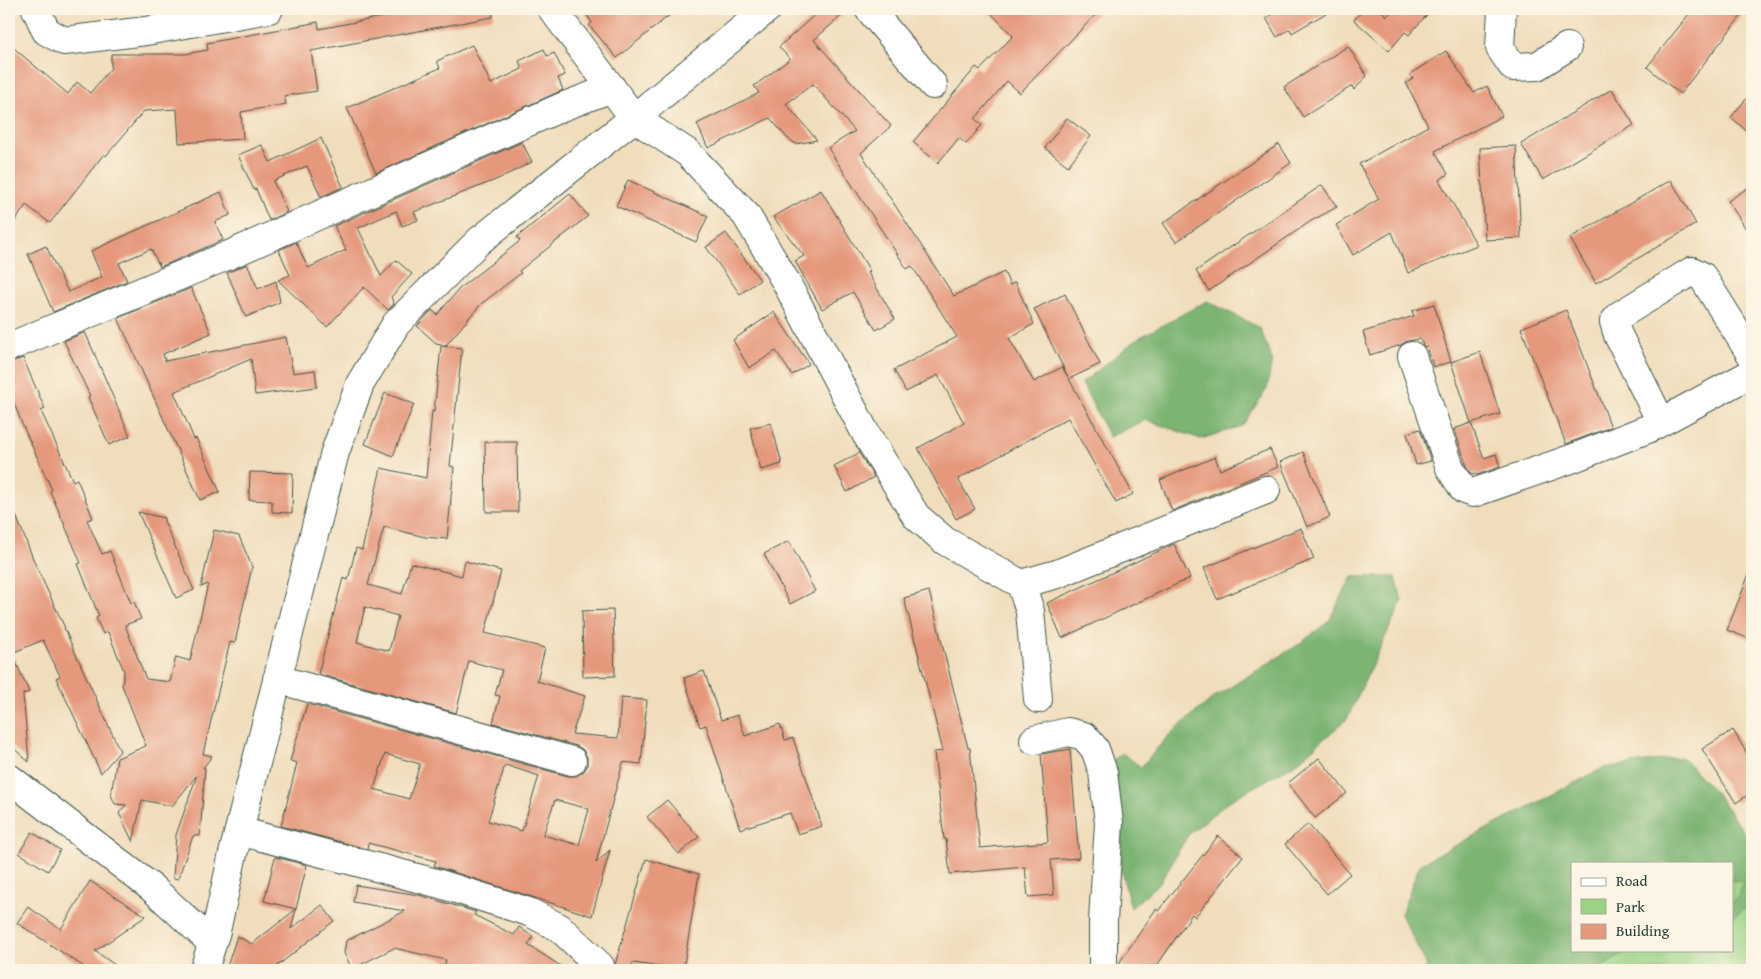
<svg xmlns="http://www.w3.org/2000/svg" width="1761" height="979" viewBox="0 0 1761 979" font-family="'Gentium Book Plus',serif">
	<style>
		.green { fill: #9bd284; stroke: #5d885c }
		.forest { fill: #7cb472; stroke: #4e7853 }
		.building { fill: #e5987c; fill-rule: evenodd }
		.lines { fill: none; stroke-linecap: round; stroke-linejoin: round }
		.minor-casing { stroke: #3e5548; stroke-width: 30 }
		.minor { stroke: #fff; stroke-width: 28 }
	</style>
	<rect width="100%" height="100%" fill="#fcf5e5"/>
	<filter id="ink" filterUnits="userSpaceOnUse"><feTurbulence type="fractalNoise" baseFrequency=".02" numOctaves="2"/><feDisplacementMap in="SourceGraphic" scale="10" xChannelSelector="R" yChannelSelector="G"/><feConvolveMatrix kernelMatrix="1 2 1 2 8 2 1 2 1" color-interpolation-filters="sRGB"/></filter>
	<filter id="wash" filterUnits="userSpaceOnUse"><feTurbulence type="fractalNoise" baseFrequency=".0096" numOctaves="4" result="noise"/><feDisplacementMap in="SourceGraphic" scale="20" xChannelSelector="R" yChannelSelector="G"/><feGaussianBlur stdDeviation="1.12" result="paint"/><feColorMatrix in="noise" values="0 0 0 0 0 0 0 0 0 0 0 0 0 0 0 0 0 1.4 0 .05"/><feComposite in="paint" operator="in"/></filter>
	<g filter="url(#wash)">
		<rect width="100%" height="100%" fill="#f0ddbc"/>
		<!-- green -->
		<path class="green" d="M1752 861V970H1567L1601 950H1732V873Z"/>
		<!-- forest -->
		<path class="forest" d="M1207 301 1260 328 1272 360 1267 389 1242 426 1201 439 1146 420 1109 437 1082 383 1137 339Z
			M1352 577H1396L1402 601 1347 719 1295 764 1229 801 1188 835 1161 881 1131 908 1121 870 1122 833 1113 760 1122 753 1141 767 1168 736 1213 698 1301 643 1329 621Z
			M1682 757 1717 794 1749 839 1752 849V902L1732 918V904L1740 893 1743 880 1732 881V863H1572V950H1628L1598 970H1425L1427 966 1401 914 1420 864 1603 768Z
			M1273 962 1285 970H1260Z"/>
		<g id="blocks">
			<!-- building -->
			<path class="building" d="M417 9H493V17L311 51 317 91 284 96 286 104 241 112 243 139 179 143 177 109 144 111 106 156 104 154 50 223 26 205 9 230V44L68 94 77 82 90 93 111 68V54H185L208 50 207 43 318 22 319 29 408 12V11Z
				M583 9H677L617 58 589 25 592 23Z
				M821 9H849L814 40 891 126 861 153 954 296 1004 272 1010 285 1015 282 1034 324 1009 338 1034 382 1062 367 1068 377 1034 309 1065 294 1100 364 1069 379 1133 494 1116 503 1068 418 958 479 975 509 956 519 918 448 964 423 938 375 906 392 894 370 957 337 912 266 907 269 828 148 855 131 813 84 786 104 817 140 796 144 787 138 770 118 708 148 697 124 759 93 754 86 790 59 779 47Z
				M987 9H1101L1020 93 1007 81 975 119 982 125 966 144 959 138 938 163 913 142 976 67 980 70 1013 36Z
				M1283 9H1333L1292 33 1290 29 1277 37 1266 18Z
				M1364 9H1379L1387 16 1394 9H1432L1409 35 1405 32 1389 51 1354 20Z
				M1693 9H1731L1741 16 1680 94 1647 67Z
				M472 45 491 84 522 69 519 61 544 49 547 56 554 53 565 75 558 78 563 90 376 173 347 108 440 68 437 61Z
				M1348 46 1367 76 1354 90 1352 86 1303 117 1284 87Z
				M1446 51 1474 93 1487 86 1502 116 1435 151 1448 174 1439 180 1477 245 1408 273 1392 232 1353 255 1336 225 1379 199 1359 164 1428 126 1406 83 1413 79 1410 74Z
				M1612 89 1634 125 1543 180 1521 144Z
				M1752 92V136L1731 117Z
				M1067 118 1091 136 1068 166 1045 148Z
				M321 138 343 187 321 197 307 166 273 181 287 212 269 220 256 189 254 190 238 155 262 145 270 162Z
				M522 142 532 162 498 179 414 212 418 220 402 226 396 211 358 228 381 276 396 260 412 274 391 297 394 304 388 310 364 287 327 327 278 280 290 275 279 250 296 242 308 268 346 250 334 226Z
				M1279 144 1291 163 1176 242 1163 223Z
				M1516 146 1521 238 1485 240 1480 148Z
				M628 180 708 216 696 242 616 206Z
				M1671 180 1696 224 1596 283 1570 238Z
				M1322 185 1337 207 1311 221 1209 291 1196 271Z
				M1752 185V238L1728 201Z
				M821 190 870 271 868 273 895 319 876 330 853 292 822 309 795 261 804 256 773 217Z
				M221 192 230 215 215 222 223 240 160 267 151 249 119 263 127 281 53 312 28 254 46 246 68 292 102 277 91 251Z
				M570 194 588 216 519 271 521 273 481 304 446 345 436 343 417 326 432 310 437 315 461 287 520 241 517 237Z
				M726 233 760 280 740 294 706 247Z
				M247 264 258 289 276 281 280 302 246 317 227 273Z
				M191 288 211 333 163 354 165 361 286 337 293 373 315 370 317 387 255 395 251 359 174 392 194 439 196 438 220 492 200 500 118 318Z
				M1434 304 1451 362 1480 352 1500 414 1471 423 1451 362 1433 367 1427 346 1424 347 1420 339 1407 341 1401 345 1370 355 1363 332 1414 316 1412 311Z
				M1566 310 1611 427 1566 444 1521 328Z
				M774 312 809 364 792 375 776 351 749 368 733 340Z
				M85 332 130 436 109 445 88 397 90 396 64 341Z
				M441 346 462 348 450 466 454 467 447 539 425 537 384 527 368 585 402 594 411 563 462 576 465 561 501 571 485 633 545 648 537 681 585 696 572 734 618 738 621 698 647 700 641 764 623 762 596 863 610 850 592 916 434 866 436 861 368 843 367 849 281 826 297 763 290 761 307 704 568 776H576L583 772 587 766V757L583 750 577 746 493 723 500 696 495 695 502 670 469 661 456 713 318 674 343 578 348 580 356 548 362 550 381 468 426 478 432 411 434 412ZM365 607 398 616 389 651 357 642ZM385 754 420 764 409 799 374 789ZM505 765 539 776 522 831 488 821ZM555 800 589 809 579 845 543 835Z
				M23 358 45 409 41 411 73 481 77 479 93 518 87 520 102 554 110 551 131 603 134 602 141 619 125 625 146 679 170 682 176 657 190 661 208 584 201 587 214 530 239 536 252 567 235 643 230 642 203 754 212 756 203 768H205L200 836H193L178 879 173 878 176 835 197 775 172 806 142 800 133 842 119 813 126 805 115 804 111 795 117 758 146 746 122 685 124 671 108 632 103 634 96 618 99 616 78 564 81 563 50 491 52 490 22 424 9 390V362Z
				M385 393 414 404 393 456 365 444Z
				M771 423 782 464 761 470 750 428Z
				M1471 423 1484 458 1496 454 1500 467 1477 475 1476 473 1472 474 1467 466 1454 429Z
				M1420 429 1431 461 1416 465 1407 433Z
				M485 442H517L518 512H486Z
				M1270 449 1278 467 1172 511 1160 480 1215 457 1220 470Z
				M1303 452 1330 517 1307 527 1280 462Z
				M859 453 874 477 847 492 834 466Z
				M250 472 293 473 292 513 272 512V501L249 500Z
				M9 498 36 566 65 628H64L120 751 101 773 56 678 60 676 43 640 12 653 29 692 23 694 29 762 9 744Z
				M138 512 164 518V521L194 590 176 598Z
				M1301 528 1314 559 1217 599 1204 568Z
				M789 541 815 591 790 604 764 554Z
				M1174 544 1190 578 1062 638 1047 603Z
				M1751 569H1752V640L1727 630Z
				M929 591 968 748H970L980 848 1048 842 1041 754 1070 749 1079 858 1051 860 1054 895 1028 897 1025 867 950 874 946 839H944L934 752 943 751 904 598Z
				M613 610 615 676 583 677 582 611Z
				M704 671 721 720 738 715 745 736 780 724 785 740 793 738 822 826 798 834 790 813 740 829 706 725 700 727 684 678Z
				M1733 730 1752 762V792L1736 803 1702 749Z
				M1319 758 1347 793 1315 818 1288 783Z
				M667 800 699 837 679 854 647 817Z
				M1308 824 1350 874 1327 894 1285 844Z
				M32 832 60 850 48 871 19 853Z
				M1218 836 1243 857 1195 917 1192 914 1154 970H1129L1119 963 1156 909 1158 911Z
				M275 857 307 865 291 929 322 905 334 921 272 970H226L237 936 252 944 296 909 264 901Z
				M646 859 699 874 683 970 633 963 631 970 615 965Z
				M90 881 146 916 95 951 122 970H89L17 923 28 907 61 929Z
				M356 885 419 895 476 912 474 915 514 935 519 927 533 937 528 945 567 970H443L446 960 394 948 352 969 344 953 346 941 405 911 353 902Z"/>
		</g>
	</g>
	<g filter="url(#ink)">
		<use href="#blocks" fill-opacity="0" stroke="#3e5548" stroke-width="1"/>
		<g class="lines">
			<defs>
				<path id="minor" d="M36 9 46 31 64 41 146 31 269 9
					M552 9 634 118 688 153 746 215 786 282 866 434 916 516 945 541 1021 584 1030 611 1038 699
					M869 9 933 85
					M1502 9 1500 48 1513 67 1537 66 1567 47
					M9 347 229 255 562 107 612 88
					M1412 356 1450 468 1464 490 1473 493 1571 459 1650 428 1752 373
					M1661 422 1618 335 1614 322 1620 315 1692 271 1702 276 1752 356
					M1021 584 1057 574 1266 490
					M277 679 572 761
					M1034 740 1068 732 1084 736 1095 749 1103 772 1109 823 1103 921V970
					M9 778 152 888 212 943
					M239 831 440 884 529 912 560 928 600 966
					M204 970 216 931 232 858 335 452 360 384 396 324 479 241 634 118 767 9"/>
			</defs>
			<!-- minor casing -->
			<use href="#minor" class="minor-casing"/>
			<!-- minor -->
			<use href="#minor" class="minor"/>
		</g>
	</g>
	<!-- margin -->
	<rect width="1761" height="979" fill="none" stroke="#fcf5e5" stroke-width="30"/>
	<!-- legend -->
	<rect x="1571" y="862" width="162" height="90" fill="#fcf5e5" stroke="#a4ab9e"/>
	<rect x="1581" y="878" width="25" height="8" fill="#ffffff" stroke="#a4ab9e"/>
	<text x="1616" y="886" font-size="15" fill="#1f3d34">Road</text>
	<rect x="1581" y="899" width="25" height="15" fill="#9bd284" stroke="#a4ab9e"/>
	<text x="1616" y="912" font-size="15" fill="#1f3d34">Park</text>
	<rect x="1581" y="924" width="25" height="15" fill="#e5987c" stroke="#a4ab9e"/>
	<text x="1616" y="936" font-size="15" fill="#1f3d34">Building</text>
</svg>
